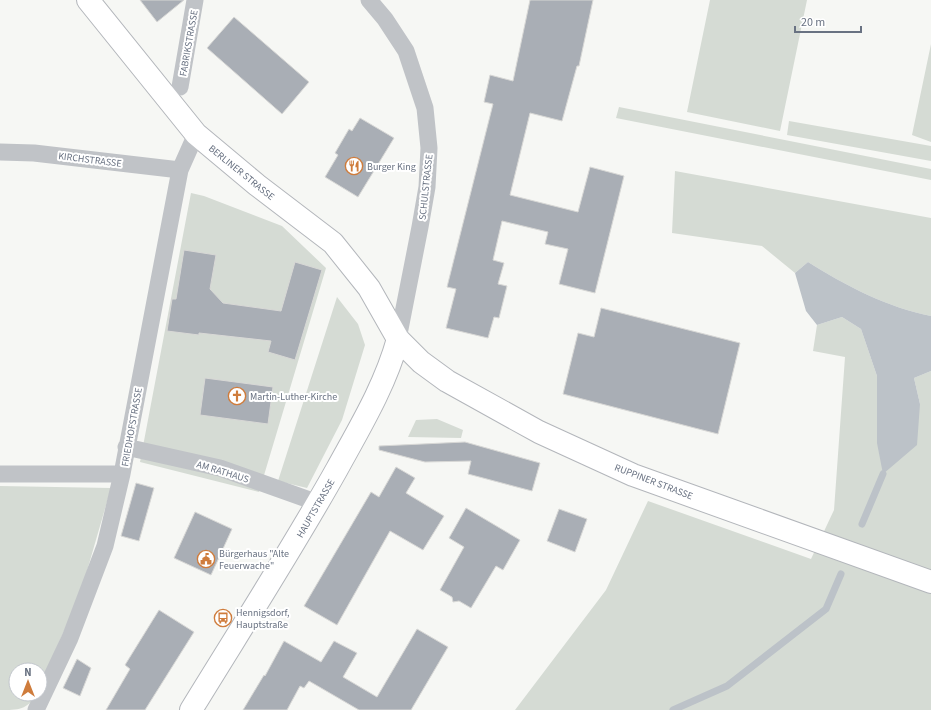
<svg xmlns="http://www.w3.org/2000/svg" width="931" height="710" viewBox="0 0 931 710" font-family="'Source Sans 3',sans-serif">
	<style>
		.green { fill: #d5dbd4 }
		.water { fill: #bcc2c8 }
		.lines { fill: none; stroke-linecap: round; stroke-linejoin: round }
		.stream { stroke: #bcc2c8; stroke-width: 7 }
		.building { fill: #a9aeb5; stroke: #d8d8d6 }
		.secondary-casing { stroke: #b3b6bb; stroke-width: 24 }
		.street { stroke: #c0c3c7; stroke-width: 17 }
		.secondary { stroke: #fff; stroke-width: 22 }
		.labels { text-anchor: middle; stroke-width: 4; stroke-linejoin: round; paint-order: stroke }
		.street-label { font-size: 10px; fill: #697282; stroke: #fff }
		.poi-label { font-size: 10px; fill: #697282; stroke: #fff; text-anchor: start }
	</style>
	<rect width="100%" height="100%" fill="#f6f7f4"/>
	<!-- green -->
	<path class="green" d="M710 0H807L780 131 687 112Z
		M931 44V142L912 135Z
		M619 107 931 169V180L616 118Z
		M789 121 931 146V161L787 135Z
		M675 171 931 218V316C889 308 844 285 808 262L795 273 762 246 672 233Z
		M191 193 204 196 282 226 326 268 259 492 140 462Z
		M337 297 358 324 365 345 342 420 307 488 278 481Z
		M842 317 861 329 877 376V443L920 404 914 378 931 371V710H515L606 590 648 501 811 559 834 510 845 357 813 351 817 325Z
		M437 419 463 430 461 438 408 437 416 420Z
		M0 486 111 488 80 595 40 685V670H16V694H36C28 710 18 710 0 710Z"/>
	<!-- water -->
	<path class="water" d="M808 262C844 285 889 308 931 316V371L914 378 920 404 917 445 883 474 877 443V376L861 329 842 317 817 325 806 311 795 273Z"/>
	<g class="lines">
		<!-- stream -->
		<path class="stream" d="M862 524 883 474
			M673 710 727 686 826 609 841 574"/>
	</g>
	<!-- building -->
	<path class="building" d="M140 0H184L157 22Z
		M530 0H593L579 66H577L562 121 530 113 510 195 578 212 590 167 624 176 595 293 559 284 568 249 545 244 548 232 502 221 493 260 504 263 498 284 507 286 499 318 494 317 488 338 446 328 456 289 447 287 493 104 484 102 490 75 513 81Z
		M234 17 309 82 282 114 207 48Z
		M360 118 394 138 358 197 325 177 338 155 335 153 349 129 352 131Z
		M184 250 216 255 210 289 223 303 281 311 295 262 322 270 295 360 268 352 271 341 199 333V335L167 331 172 299H176Z
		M601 308 740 343 718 434 563 394 578 333 594 337Z
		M205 378 273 387 268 424 200 415Z
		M465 442 540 463 532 491 468 474 471 461 425 462 379 450V446Z
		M396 467 415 478 406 493 444 516 423 550 390 531 337 625 304 606 371 492 379 497Z
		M136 483 154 488 139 541 121 536Z
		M466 508 520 540 503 570 496 566 471 608 459 601 453 602 452 597 440 590 464 547 449 538Z
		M559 509 587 519 575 552 547 541Z
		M195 512 232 529 211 575 174 558Z
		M159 610 194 632 145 710H106L130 669 125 665Z
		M417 629 448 647 411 710H359L309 681 304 688 300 686 287 710H243L264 675 265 676 284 641 321 662 334 641 357 653 343 677 377 697Z
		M77 659 91 668 80 696 63 688Z"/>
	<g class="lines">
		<defs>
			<path id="secondary" d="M88 0 196 134 257 185 333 243 369 288 398 339 421 362 447 381 539 432 633 475 931 582
				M191 710C240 630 291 551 337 469 360 427 385 386 398 339"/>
		</defs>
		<!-- secondary casing -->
		<use href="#secondary" class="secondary-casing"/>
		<!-- street -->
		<path class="street" d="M369 0 385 19 406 51 425 108 429 148 427 187 420 227 398 339
			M180 87 195 0
			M0 152 34 153 180 170
			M126 447 220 468 318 503
			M0 474H122
			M36 710 70 638 105 546 122 474 180 170 196 134"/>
		<!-- secondary -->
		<use href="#secondary" class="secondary"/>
	</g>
	<!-- icons -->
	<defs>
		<symbol id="restaurant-ring" viewBox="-11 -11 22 22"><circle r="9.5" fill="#fff" stroke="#cf7c3c" stroke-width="1.5"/><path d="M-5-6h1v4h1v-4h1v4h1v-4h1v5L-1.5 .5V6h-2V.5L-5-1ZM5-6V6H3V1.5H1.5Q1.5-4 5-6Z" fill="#cf7c3c"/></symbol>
		<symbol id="church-ring" viewBox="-11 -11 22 22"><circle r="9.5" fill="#fff" stroke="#cf7c3c" stroke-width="1.5"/><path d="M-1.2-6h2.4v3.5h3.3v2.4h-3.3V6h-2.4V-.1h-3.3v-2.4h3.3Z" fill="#cf7c3c"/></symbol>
		<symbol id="civic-ring" viewBox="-11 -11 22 22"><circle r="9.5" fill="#fff" stroke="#cf7c3c" stroke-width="1.5"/><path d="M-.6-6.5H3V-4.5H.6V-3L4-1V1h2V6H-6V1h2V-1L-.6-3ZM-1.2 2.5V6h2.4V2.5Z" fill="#cf7c3c"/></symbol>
		<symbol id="bus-ring" viewBox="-11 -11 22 22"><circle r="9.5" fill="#fff" stroke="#cf7c3c" stroke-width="1.5"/><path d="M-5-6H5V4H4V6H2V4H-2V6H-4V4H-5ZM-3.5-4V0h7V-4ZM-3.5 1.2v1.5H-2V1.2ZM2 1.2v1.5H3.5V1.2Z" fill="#cf7c3c"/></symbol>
	</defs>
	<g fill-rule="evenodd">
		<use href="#restaurant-ring" x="344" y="156" width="20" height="20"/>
		<use href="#church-ring" x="227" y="386" width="20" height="20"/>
		<use href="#civic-ring" x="196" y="549" width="20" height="20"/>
		<use href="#bus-ring" x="213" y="608" width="20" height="20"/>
	</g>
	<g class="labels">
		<!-- street labels -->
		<g class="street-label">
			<text transform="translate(188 43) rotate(-80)" y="4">FABRIKSTRASSE</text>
			<text transform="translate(90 159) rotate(7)" y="4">KIRCHSTRASSE</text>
			<text transform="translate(242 172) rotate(39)" y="4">BERLINER STRASSE</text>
			<text transform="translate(425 187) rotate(-84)" y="4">SCHULSTRASSE</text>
			<text transform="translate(131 427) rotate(-80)" y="4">FRIEDHOFSTRASSE</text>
			<text transform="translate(223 471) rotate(17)" y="4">AM RATHAUS</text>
			<text transform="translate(654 481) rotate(21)" y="4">RUPPINER STRASSE</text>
			<text transform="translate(315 508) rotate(-60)" y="4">HAUPTSTRASSE</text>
		</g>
		<!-- poi labels -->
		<g class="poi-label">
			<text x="367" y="170">Burger King</text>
			<text x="250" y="400">Martin-Luther-Kirche</text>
			<text x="219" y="557">Bürgerhaus "Alte<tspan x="219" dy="12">Feuerwache"</tspan></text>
			<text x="236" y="616">Hennigsdorf,<tspan x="236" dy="12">Hauptstraße</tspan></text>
		</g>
	</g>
	<!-- north arrow -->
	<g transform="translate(28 682)"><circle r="19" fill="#ffffff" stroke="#c3c7cd"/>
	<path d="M0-3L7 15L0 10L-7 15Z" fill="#cf7c3c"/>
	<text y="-6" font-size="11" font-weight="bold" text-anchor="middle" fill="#697282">N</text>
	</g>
	<!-- scale -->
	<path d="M795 26v6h66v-6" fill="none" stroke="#697282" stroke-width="2"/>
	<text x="801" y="26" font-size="12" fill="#697282" stroke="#ffffff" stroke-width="3" paint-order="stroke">20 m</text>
</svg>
